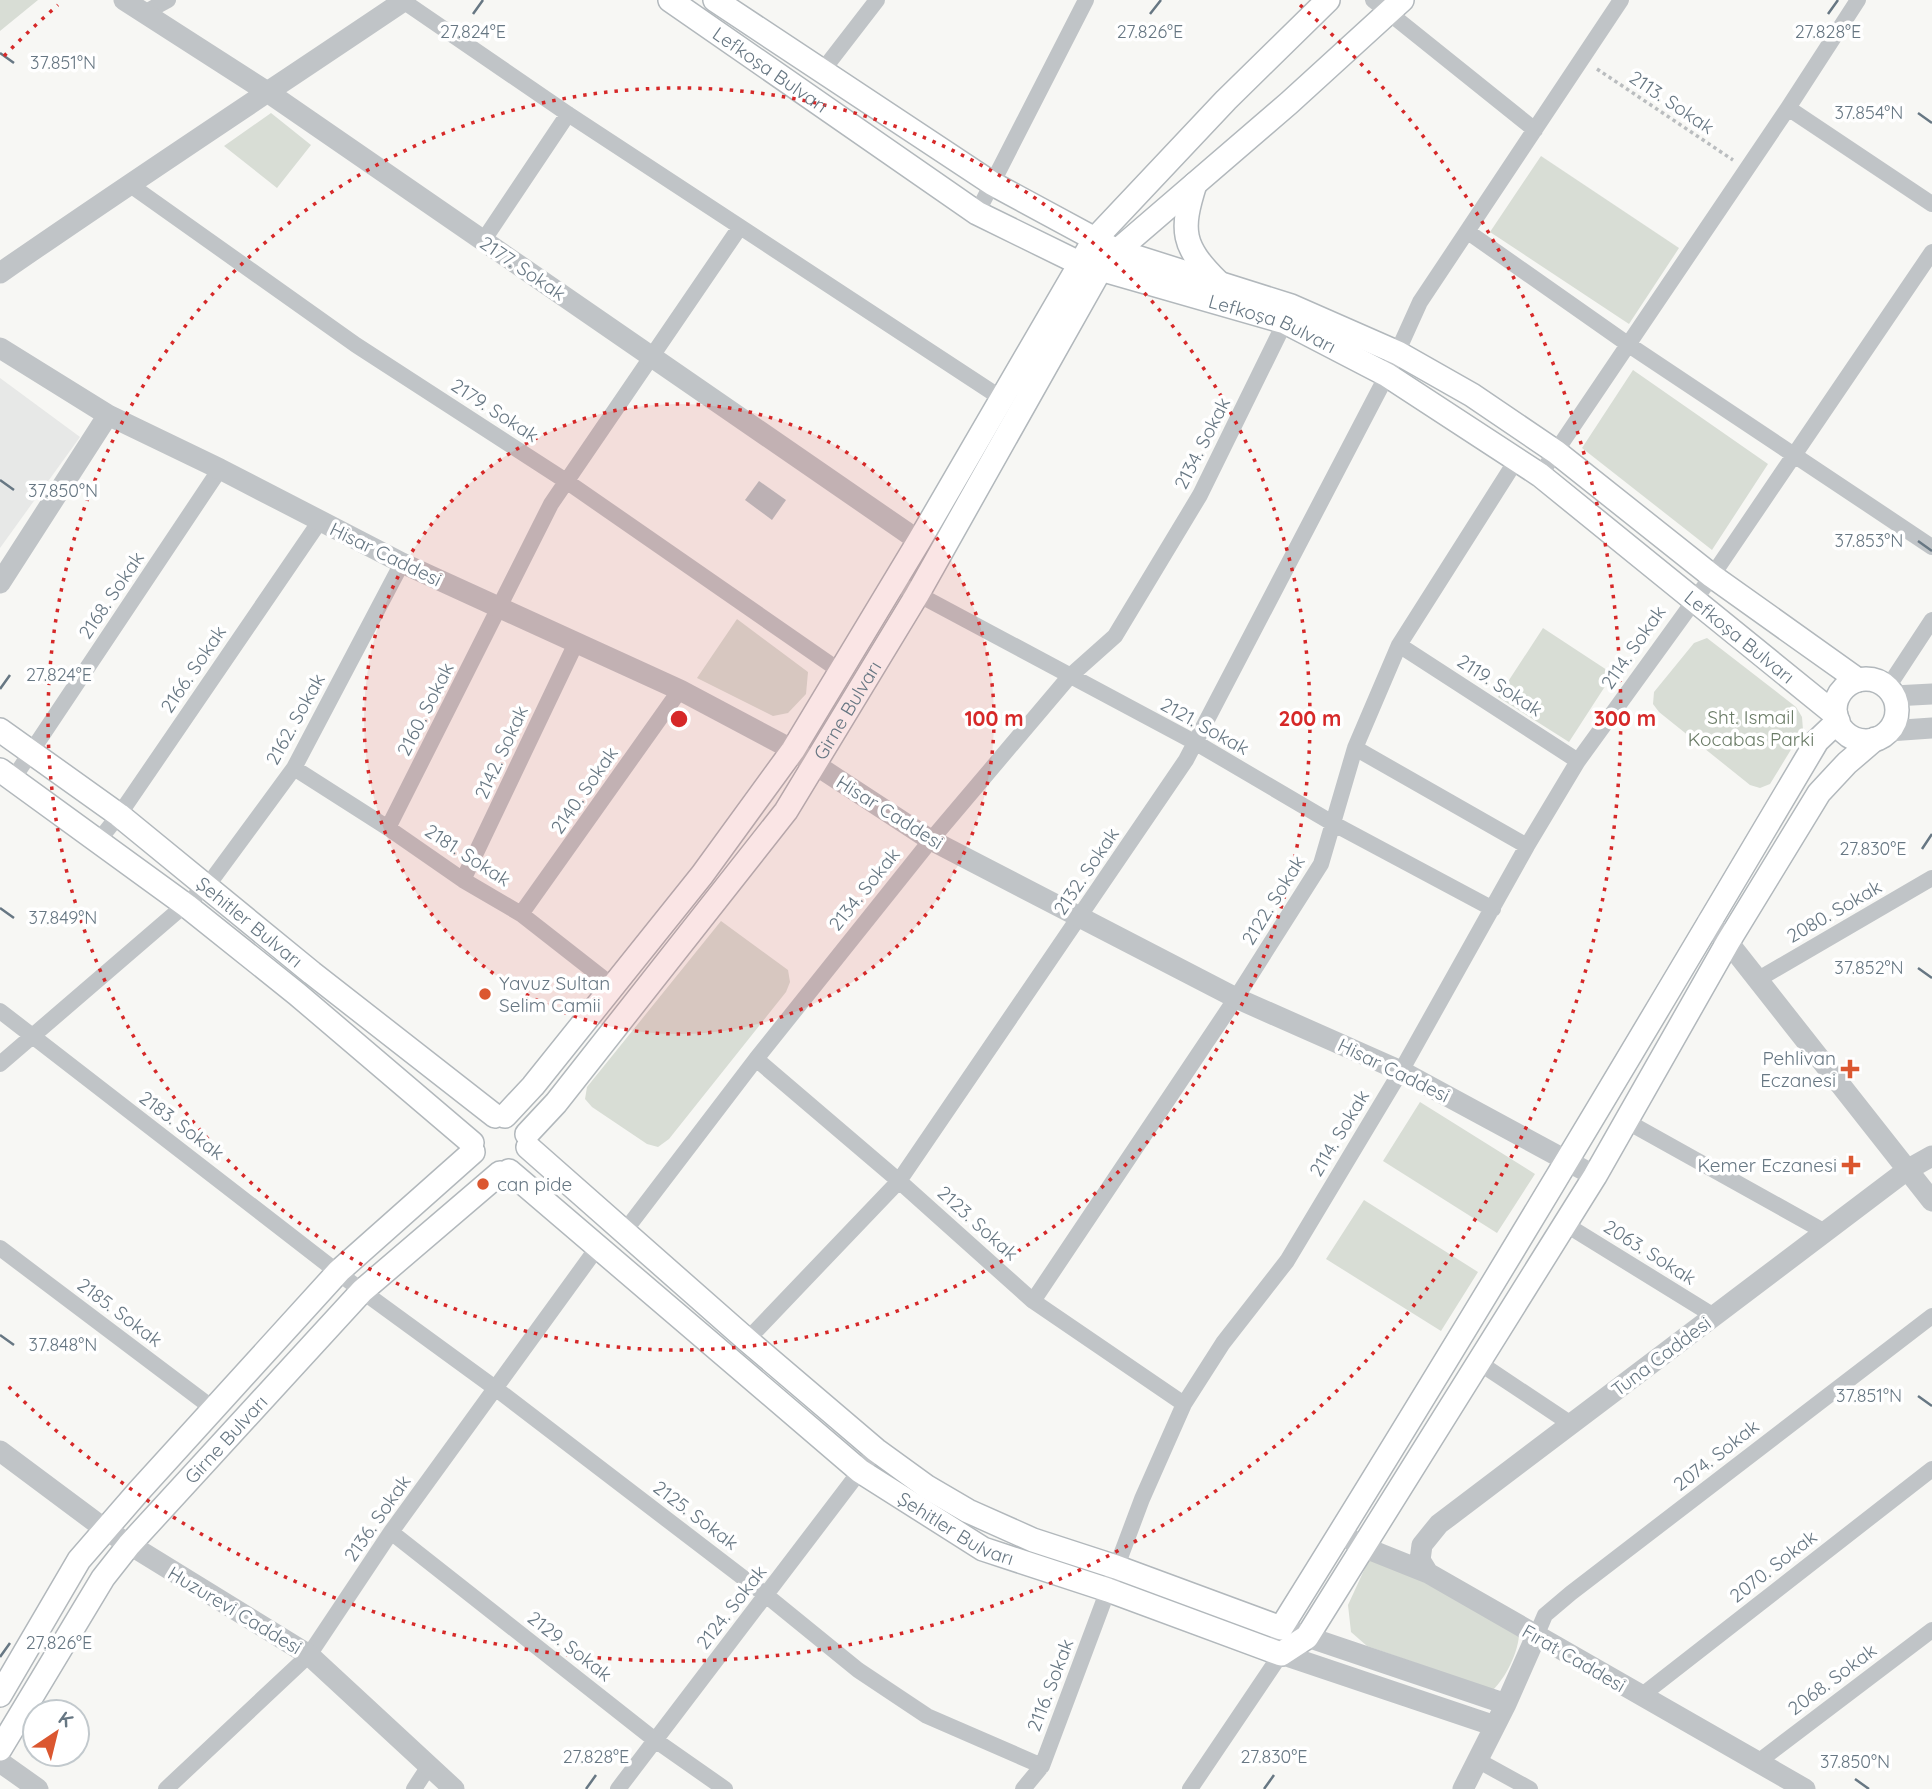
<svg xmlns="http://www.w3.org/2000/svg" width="1932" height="1789" viewBox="0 0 1932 1789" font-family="Quicksand,sans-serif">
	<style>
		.built { fill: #e7e8e7 }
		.green { fill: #d8ddd5 }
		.water { fill: #b9c4c8 }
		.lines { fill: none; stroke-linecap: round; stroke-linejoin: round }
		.secondary-casing { stroke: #b2b8bc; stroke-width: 26 }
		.path { stroke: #babdbf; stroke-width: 3.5; stroke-dasharray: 3.5 3.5; stroke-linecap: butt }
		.minor { stroke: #c0c4c7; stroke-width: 16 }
		.tertiary { stroke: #c0c4c7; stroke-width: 21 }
		.secondary { stroke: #fff; stroke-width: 23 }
		.ticks { fill: none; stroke: #677783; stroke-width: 2.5 }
		.ring { fill: none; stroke: #d62828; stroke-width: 3.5; stroke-dasharray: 3.5 7 }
		.poi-dot { fill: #db5730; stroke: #fff; stroke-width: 2.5 }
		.labels { text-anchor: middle; stroke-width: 7; stroke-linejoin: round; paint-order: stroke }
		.street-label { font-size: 19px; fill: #677783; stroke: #fff }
		.park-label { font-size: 19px; fill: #6a7b66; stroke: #fff }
		.poi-label { font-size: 19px; fill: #677783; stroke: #fff; text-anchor: start }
		.ticks-label { font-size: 18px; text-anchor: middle; fill: #677783; stroke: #fff; stroke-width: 7; stroke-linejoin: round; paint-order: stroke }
		.centre { fill: #d62828; stroke: #fff; stroke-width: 3.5 }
		.ring-label { font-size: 21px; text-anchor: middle; font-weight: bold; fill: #d62828; stroke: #fff; stroke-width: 7; stroke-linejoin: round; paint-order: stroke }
	</style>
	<rect width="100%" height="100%" fill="#f7f7f4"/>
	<!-- built -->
	<path class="built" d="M0 378 80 437 0 548Z"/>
	<!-- green -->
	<path class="green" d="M0 0H38L0 31Z
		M271 113 311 145 277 188 224 146Z
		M1541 156 1679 248 1629 324 1490 232Z
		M1633 370 1768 464 1712 550 1582 448Z
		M737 619 808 672 806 694 788 713 773 716 697 678Z
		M1543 628 1613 674 1569 742 1498 697Z
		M1707 638 1796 707 1802 717 1803 730 1770 784 1760 788 1750 785 1659 712 1653 704 1654 692 1694 643Z
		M721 921 788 970 790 982 786 992 669 1139 658 1147 647 1144 592 1107 585 1099 587 1087Z
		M1420 1102 1535 1174 1497 1233 1383 1161Z
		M1364 1200 1478 1272 1441 1331 1326 1259Z
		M1371 1555 1519 1631C1520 1649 1506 1678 1493 1690L1367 1646 1351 1632 1348 1605Z"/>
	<!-- water -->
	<path class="water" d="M759 481 786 500 772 520 745 500Z"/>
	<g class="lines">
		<defs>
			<g id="secondary">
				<path id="s1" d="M670 0 977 213 1079 263 1285 322 1387 375 1540 475 1836 715"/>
				<path d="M715 0 993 184 1117 251 1291 306 1398 353 1472 395 1556 452 1712 576 1858 680"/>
				<path d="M1195 184C1180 231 1182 246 1217 281"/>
				<circle cx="1866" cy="710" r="31"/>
				<path id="s2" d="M0 730 119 815 312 973 495 1116"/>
				<path d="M0 770 187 906 297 994 472 1143"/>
				<path d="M505 1116 533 1086 702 875 793 750 919 541 1094 240 1226 100 1328 0"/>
				<path id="s3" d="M527 1134 556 1103 786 811 917 595 1100 270 1117 251 1289 103 1402 0"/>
				<path d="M528 1147 747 1340 876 1450 927 1487 968 1511 1033 1540 1116 1567 1281 1628C1464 1335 1641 1038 1817 741L1838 721"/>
				<path id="s4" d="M509 1171 860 1471 983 1549 1108 1590 1281 1654 1307 1637 1595 1176 1728 942 1819 793 1847 763 1875 739"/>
				<path d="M0 1695 79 1560 138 1492 339 1271 473 1152"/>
				<path id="s5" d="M0 1749 103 1578 129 1545 362 1291 500 1173"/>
			</g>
		</defs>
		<!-- secondary casing -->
		<use href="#secondary" class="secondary-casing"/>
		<!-- path -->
		<path class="path" d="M1597 69 1733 160"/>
		<!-- minor -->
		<path class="minor" d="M1373 0 1535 130
			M403 1 568 114 1001 398
			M144 13 168 0
			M823 70 877 0
			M1788 108 1932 204
			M129 184 356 345 566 481 840 671
			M977 213 1086 0
			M1468 232 1629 345 1932 547
			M483 241 568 114
			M1540 475 1788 108 1858 0
			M895 582 1198 744 1334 824 1493 909
			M1399 645 1578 761
			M1888 687 1932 620
			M1355 748 1527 846
			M294 768 388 828 463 880 521 914 613 986
			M13 779 220 469
			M388 828 551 504 740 227
			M99 840 119 815 320 521
			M463 880 576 643
			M521 914 680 690
			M1757 980 1932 878
			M0 1011 362 1291 495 1388 767 1596 858 1670 927 1716 1042 1766
			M756 1059 899 1181 1033 1301 1184 1404
			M0 1064 208 885 294 768 402 563
			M1626 1121 1825 1232
			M1565 1224 1714 1316
			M624 1232 756 1059 931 840 1069 677 1115 636 1200 495 1285 322
			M0 1248 215 1410
			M1033 1301 1236 998 1321 864 1355 748 1399 645 1517 459
			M747 1340 899 1181 1186 760 1387 375 1420 302 1621 0
			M1478 1362 1571 1424
			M391 1532 655 1740 725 1789
			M1536 1636 1545 1615 1571 1593 1932 1316
			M1641 1696 1932 1469
			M1479 1761 1530 1789
			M1758 1762 1932 1630
			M166 1789 309 1655 391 1532 597 1248
			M414 1789 429 1766
			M618 1789 876 1450
			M1023 1789 1042 1766 1142 1499 1184 1404 1223 1343 1287 1261 1401 1071 1527 846 1578 761 1712 576 1932 252
			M1190 1789 1281 1654"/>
		<!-- tertiary -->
		<path class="tertiary" d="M124 0 269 93 919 541
			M0 273C134 180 270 91 405 0
			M0 348 108 415 220 469 402 563 680 690 793 750 929 839 1236 998 1401 1071 1595 1176
			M0 583 108 415
			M1894 696 1932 694
			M1889 731 1932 728
			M1708 921 1728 942 1932 1201
			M0 1451 106 1530 309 1655 454 1789
			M1340 1533 1363 1547 1428 1573 1805 1789
			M1428 1573 1420 1560 1422 1545 1439 1524 1907 1170 1932 1156
			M1495 1726 1281 1654V1628L1506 1704
			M0 1762 38 1789
			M1463 1789 1506 1704 1536 1636"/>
		<!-- secondary -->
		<use href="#secondary" class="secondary"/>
	</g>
	<!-- ticks -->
	<path class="ticks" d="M473 14 483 0M1150 14 1161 0M1828 14 1838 0M0 53 14 63M1918 113 1932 123M0 480 14 490M1918 541 1932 551M0 689 10 675M1922 849 1932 834M0 908 14 918M1918 968 1932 978M0 1335 14 1345M1918 1396 1932 1406M0 1657 10 1643M1855 1779 1869 1789M586 1789 596 1775M1264 1789 1274 1775"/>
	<!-- distance rings -->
	<circle cx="679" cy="719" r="315" fill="#d62828" fill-opacity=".12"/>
	<g class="ring">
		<circle cx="679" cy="719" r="315"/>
		<circle cx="679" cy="719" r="631"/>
		<path d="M4 56A946 946 0 0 1 58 5M1300 5A946 946 0 1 1 4 1382"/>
	</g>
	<!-- markers -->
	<g class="poi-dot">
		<circle cx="485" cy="994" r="7"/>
		<path d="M1846.5 1058.5h7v7h7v7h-7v7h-7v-7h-7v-7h7z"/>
		<path d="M1847.5 1154.5h7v7h7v7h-7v7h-7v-7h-7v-7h7z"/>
		<circle cx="483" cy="1184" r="7"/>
	</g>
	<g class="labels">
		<!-- street labels -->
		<g class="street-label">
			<text dy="7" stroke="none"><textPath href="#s1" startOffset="122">Lefkoşa Bulvarı</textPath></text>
			<text transform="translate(1672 102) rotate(34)" y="7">2113. Sokak</text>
			<text transform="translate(523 268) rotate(34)" y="7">2177. Sokak</text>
			<text dy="7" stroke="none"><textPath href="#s1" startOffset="690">Lefkoşa Bulvarı</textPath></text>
			<text transform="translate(495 410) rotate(33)" y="7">2179. Sokak</text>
			<text transform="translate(1202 443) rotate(-63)" y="7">2134. Sokak</text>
			<text transform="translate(386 554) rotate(26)" y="7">Hisar Caddesi</text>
			<text transform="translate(111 595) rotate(-56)" y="7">2168. Sokak</text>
			<text dy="7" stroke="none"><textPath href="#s1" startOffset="1256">Lefkoşa Bulvarı</textPath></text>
			<text transform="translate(1633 647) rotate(-55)" y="7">2114. Sokak</text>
			<text transform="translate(193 669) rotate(-56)" y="7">2166. Sokak</text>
			<text transform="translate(1500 685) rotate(33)" y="7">2119. Sokak</text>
			<text transform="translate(425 709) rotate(-63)" y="7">2160. Sokak</text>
			<text dy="7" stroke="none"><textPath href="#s3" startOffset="532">Girne Bulvarı</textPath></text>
			<text transform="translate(295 719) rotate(-61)" y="7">2162. Sokak</text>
			<text transform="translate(1205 726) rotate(29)" y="7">2121. Sokak</text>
			<text transform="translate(501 752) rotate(-65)" y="7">2142. Sokak</text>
			<text transform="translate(584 790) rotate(-55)" y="7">2140. Sokak</text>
			<text transform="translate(890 812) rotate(32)" y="7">Hisar Caddesi</text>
			<text transform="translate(468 855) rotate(33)" y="7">2181. Sokak</text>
			<text transform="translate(1086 871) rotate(-56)" y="7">2132. Sokak</text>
			<text transform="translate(864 889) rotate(-51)" y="7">2134. Sokak</text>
			<text transform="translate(1273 900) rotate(-58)" y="7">2122. Sokak</text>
			<text transform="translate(1834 911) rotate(-30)" y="7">2080. Sokak</text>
			<text dy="7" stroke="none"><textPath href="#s2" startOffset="315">Şehitler Bulvarı</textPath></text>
			<text transform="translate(1394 1070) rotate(26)" y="7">Hisar Caddesi</text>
			<text transform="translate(182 1125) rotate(37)" y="7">2183. Sokak</text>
			<text transform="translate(1339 1133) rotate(-59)" y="7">2114. Sokak</text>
			<text transform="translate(978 1223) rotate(42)" y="7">2123. Sokak</text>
			<text transform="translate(1650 1252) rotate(32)" y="7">2063. Sokak</text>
			<text transform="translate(120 1312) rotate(37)" y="7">2185. Sokak</text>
			<text transform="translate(1661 1356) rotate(-37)" y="7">Tuna Caddesi</text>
			<text dy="7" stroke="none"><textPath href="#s5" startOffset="385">Girne Bulvarı</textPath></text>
			<text transform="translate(1716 1455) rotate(-38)" y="7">2074. Sokak</text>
			<text transform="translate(696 1515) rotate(37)" y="7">2125. Sokak</text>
			<text transform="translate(377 1518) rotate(-55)" y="7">2136. Sokak</text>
			<text dy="7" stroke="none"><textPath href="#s4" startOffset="574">Şehitler Bulvarı</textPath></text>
			<text transform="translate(1773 1566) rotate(-38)" y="7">2070. Sokak</text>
			<text transform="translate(731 1607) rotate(-52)" y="7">2124. Sokak</text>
			<text transform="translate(235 1610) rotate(31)" y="7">Huzurevi Caddesi</text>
			<text transform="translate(570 1646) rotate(38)" y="7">2129. Sokak</text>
			<text transform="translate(1574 1658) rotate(30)" y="7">Fırat Caddesi</text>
			<text transform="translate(1832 1679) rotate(-37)" y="7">2068. Sokak</text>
			<text transform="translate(1050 1685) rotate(-69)" y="7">2116. Sokak</text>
		</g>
		<!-- park labels -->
		<g class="park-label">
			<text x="1751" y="724">Sht. Ismail<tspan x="1751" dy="22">Kocabas Parki</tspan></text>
		</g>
		<!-- poi labels -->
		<g class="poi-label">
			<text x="499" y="990">Yavuz Sultan<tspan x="499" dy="22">Selim Camii</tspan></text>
			<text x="1836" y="1065" text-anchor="end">Pehlivan<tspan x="1836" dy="22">Eczanesi</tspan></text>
			<text x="1837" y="1172" text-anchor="end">Kemer Eczanesi</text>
			<text x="497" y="1191">can pide</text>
		</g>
	</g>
	<g class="ticks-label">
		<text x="473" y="38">27.824°E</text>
		<text x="1150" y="38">27.826°E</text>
		<text x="1828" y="38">27.828°E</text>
		<text x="63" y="69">37.851°N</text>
		<text x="1869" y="119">37.854°N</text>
		<text x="63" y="497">37.850°N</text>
		<text x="1869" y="547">37.853°N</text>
		<text x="59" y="681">27.824°E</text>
		<text x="1873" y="855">27.830°E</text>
		<text x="63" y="924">37.849°N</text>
		<text x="1869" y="974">37.852°N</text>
		<text x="63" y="1351">37.848°N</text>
		<text x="1869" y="1402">37.851°N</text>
		<text x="59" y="1649">27.826°E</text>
		<text x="596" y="1763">27.828°E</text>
		<text x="1274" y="1763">27.830°E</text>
		<text x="1855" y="1768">37.850°N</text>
	</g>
	<circle cx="679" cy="719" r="10" class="centre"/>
	<g class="ring-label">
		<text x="994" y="726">100 m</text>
		<text x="1310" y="726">200 m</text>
		<text x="1625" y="726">300 m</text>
	</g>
	<!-- north arrow -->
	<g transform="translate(56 1733) rotate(35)"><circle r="33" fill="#ffffff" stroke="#c2c9cd" stroke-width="2"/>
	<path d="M0-5L12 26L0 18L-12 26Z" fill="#db5730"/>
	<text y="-10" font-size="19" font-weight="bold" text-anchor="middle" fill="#677783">K</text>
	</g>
</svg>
